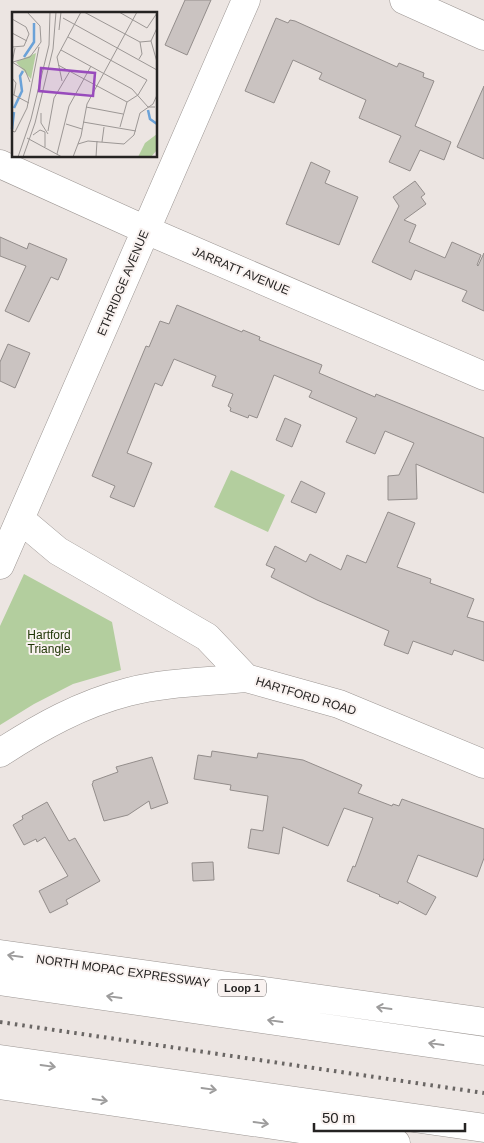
<svg xmlns="http://www.w3.org/2000/svg" width="484" height="1143" viewBox="0 0 484 1143" font-family="Arial,sans-serif">
	<style>
		.green { fill: #b3ce9e }
		.building { fill: #cac3c1; stroke: #938d8b }
		.lines { fill: none; stroke-linecap: round; stroke-linejoin: round }
		.minor-casing { stroke: #9c9693; stroke-width: 29 }
		.highway-casing { stroke: #9c9693; stroke-width: 29 }
		.minor { stroke: #fff; stroke-width: 28 }
		.highway { stroke: #fff; stroke-width: 28 }
		.rail { stroke: #6a6664; stroke-width: 4; stroke-dasharray: 2.5 5; stroke-linecap: butt }
		.oneway { stroke: #9d9c9c }
		.labels { text-anchor: middle; stroke-width: 4; stroke-linejoin: round; paint-order: stroke }
		.shield { fill: #f9f2f0; stroke: #656160; stroke-width: 1 }
		.shield-label { font-size: 11px; font-weight: bold; fill: #252322 }
		.street-label { font-size: 12px; fill: #252322; stroke: #f9f2f0 }
		.park-label { font-size: 12px; fill: #1d3302; stroke: #f9f2f0 }
		.inset-river { fill: none; stroke: #6ba2d8; stroke-width: 2.5 }
		.inset-road { fill: none; stroke: #9c9795; stroke-width: 1 }
		.view { fill: #984bbc; fill-opacity: 0.15; stroke: #984bbc; stroke-width: 2.5 }
		.inset-edge { fill: none; stroke: #252322; stroke-width: 2.5 }
	</style>
	<rect width="100%" height="100%" fill="#ece5e2"/>
	<!-- green -->
	<path class="green" d="M231 470 285 495 268 532 214 507Z
		M24 574 112 622 121 670 73 684 34 704 0 725V626Z"/>
	<!-- building -->
	<path class="building" d="M185 0H211L187 55 165 45Z
		M276 18 288 23 290 20 295 21 397 67 399 63 424 73 423 77 434 81 415 126 451 142 444 160 420 150 410 171 389 162 401 136 359 118 366 100 319 79 322 73 293 60 274 103 245 91Z
		M484 86V159L457 147Z
		M311 162 330 171 325 183 358 197 339 245 286 224Z
		M415 181 425 194 421 197 426 204 404 220 416 225 409 242 445 258 452 242 481 255 477 265 478 266 484 253V311L462 301 467 291 415 270 411 280 372 262 399 206 393 197Z
		M0 237 27 249 29 243 67 259 58 280 51 277 29 322 5 311 26 266 0 256Z
		M177 305 242 332 243 330 260 337 259 340 322 365 319 373 375 397 376 394 484 438V493L416 464 417 499 388 500V476L399 475 414 443 385 431 375 454 346 442 357 418 309 397 312 391 274 375 257 418 249 415 248 418 230 411 231 408 228 406 233 394 212 386 216 376 174 359 162 386 155 383 127 453 152 463 134 507 110 497 115 486 92 476 146 346 149 347 160 321 169 324Z
		M8 344 30 353 15 388 0 381V362Z
		M285 418 301 425 292 447 276 440Z
		M301 481 325 493 316 513 291 502Z
		M388 512 415 523 397 567 431 579 430 583 474 599 467 617 484 622V661L454 650 452 655 413 641 408 654 384 645 389 631 317 600 271 577 275 569 266 565 275 546 306 562 310 554 341 570 347 555 366 563Z
		M212 751 257 758 258 753 303 760 362 785 358 793 392 806 393 804 399 806 402 799 484 829V858L477 877 418 855 407 882 436 897 426 915 399 901 398 904 379 896 380 895 347 881 353 866 355 867 373 818 344 808 328 846 283 827 279 854 248 848 251 829 263 831 268 796 230 790 231 785 194 779 198 755 211 757Z
		M152 757 168 803 151 809 149 801 128 815 104 821 92 784 93 783V781L118 772 116 767Z
		M47 802 69 841 75 838 100 881 66 900 68 904 50 913 39 891 68 876 45 837 37 842 36 839 24 845 13 825 23 819 22 816Z
		M213 862 214 880 193 881 192 863Z"/>
	<g class="lines">
		<defs>
			<path id="minor" d="M404 0 484 36
				M0 164 146 230 484 376
				M20 519 58 551 207 637 246 678 339 704 484 764
				M0 565 246 0
				M0 753C40 727 81 704 128 692 166 682 207 682 246 678"/>
			<path id="highway" d="M0 954 484 1022
				M0 981 484 1051
				M0 1059 484 1128
				M0 1085 396 1143"/>
		</defs>
		<!-- minor casing -->
		<use href="#minor" class="minor-casing"/>
		<!-- highway casing -->
		<use href="#highway" class="highway-casing"/>
		<!-- minor -->
		<use href="#minor" class="minor"/>
		<!-- highway -->
		<use href="#highway" class="highway"/>
		<!-- rail -->
		<path class="rail" d="M0 1022 484 1093"/>
	</g>
	<!-- one-way arrows -->
	<defs><path id="oneway-shaft" d="M-6 0H5M1.5-3L5.5 0L1.5 3" fill="none" stroke-width="1.6" stroke-linecap="round" stroke-linejoin="round" transform="scale(1.25)"/></defs>
	<g class="oneway">
		<use href="#oneway-shaft" transform="translate(15 956) rotate(-172)"/>
		<use href="#oneway-shaft" transform="translate(114 997) rotate(-172)"/>
		<use href="#oneway-shaft" transform="translate(384 1008) rotate(-172)"/>
		<use href="#oneway-shaft" transform="translate(275 1021) rotate(-172)"/>
		<use href="#oneway-shaft" transform="translate(436 1044) rotate(-172)"/>
		<use href="#oneway-shaft" transform="translate(48 1066) rotate(8)"/>
		<use href="#oneway-shaft" transform="translate(209 1089) rotate(8)"/>
		<use href="#oneway-shaft" transform="translate(100 1100) rotate(8)"/>
		<use href="#oneway-shaft" transform="translate(261 1123) rotate(8)"/>
	</g>
	<g class="labels">
		<!-- shield labels -->
		<rect class="shield" x="218" y="979.5" width="48" height="17" rx="4"/>
		<g class="shield-label">
			<text x="242" y="992">Loop 1</text>
		</g>
		<!-- street labels -->
		<g class="street-label">
			<text transform="translate(241 271) rotate(23)" y="4">JARRATT AVENUE</text>
			<text transform="translate(123 283) rotate(-67)" y="4">ETHRIDGE AVENUE</text>
			<text transform="translate(306 696) rotate(17)" y="4">HARTFORD ROAD</text>
			<text transform="translate(123 971) rotate(8)" y="4">NORTH MOPAC EXPRESSWAY</text>
		</g>
		<!-- park labels -->
		<g class="park-label">
			<text x="49" y="639">Hartford<tspan x="49" dy="14">Triangle</tspan></text>
		</g>
	</g>
	<!-- overview -->
	<g transform="translate(12 12)">
		<rect width="145" height="145" fill="#ece5e2"/>
		<path d="M24 41 19 67 4 50ZM145 122V138L139 145H126L133 131Z" fill="#b3ce9e"/>
		<path class="inset-river" d="M12 45 22 30V11M2 96 10 79 8 64 11 59M136 98 138 107 145 112M0 117 2 100"/>
		<path class="inset-road" d="M72 0 128 30 139 29M107 0 135 16 145 1M51 6 145 58M0 7 14 15 17 22 12 34 0 35M145 16 139 29 145 50M47 18 49 0M0 21 15 29M56 25 135 68 126 83 115 90 108 115M49 38 120 77 136 95H143M127 47 130 42 128 30M0 50 13 58 18 70M1 50 18 45 29 30 28 14 15 0M0 51 3 36M46 53 115 90M0 66 4 71 2 83M50 69 45 45 69 0M0 82 17 91M74 95 111 102M29 101V111L36 122M71 110 124 119M54 112 70 117M0 119 3 120 15 96 27 35M36 119 42 86 58 59M21 123 28 118 33 120V135M15 126 50 145M90 130 92 115M66 132 76 129 112 132 122 123 128 101 141 92 145 83M45 142 57 94 79 54M6 145 19 107 37 33 38 0M11 145 23 111 41 37 44 0M61 145 69 124 75 92 125 0M84 145 85 129"/>
		<path class="view" d="M29 56 83 61 81 84 27 79Z"/>
		<rect width="145" height="145" class="inset-edge"/>
	</g>
	<!-- scale -->
	<path d="M314 1123v8h151v-8" fill="none" stroke="#252322" stroke-width="2.5"/>
	<text x="322" y="1123" font-size="15" fill="#252322" stroke="#f9f2f0" stroke-width="4" paint-order="stroke">50 m</text>
</svg>
